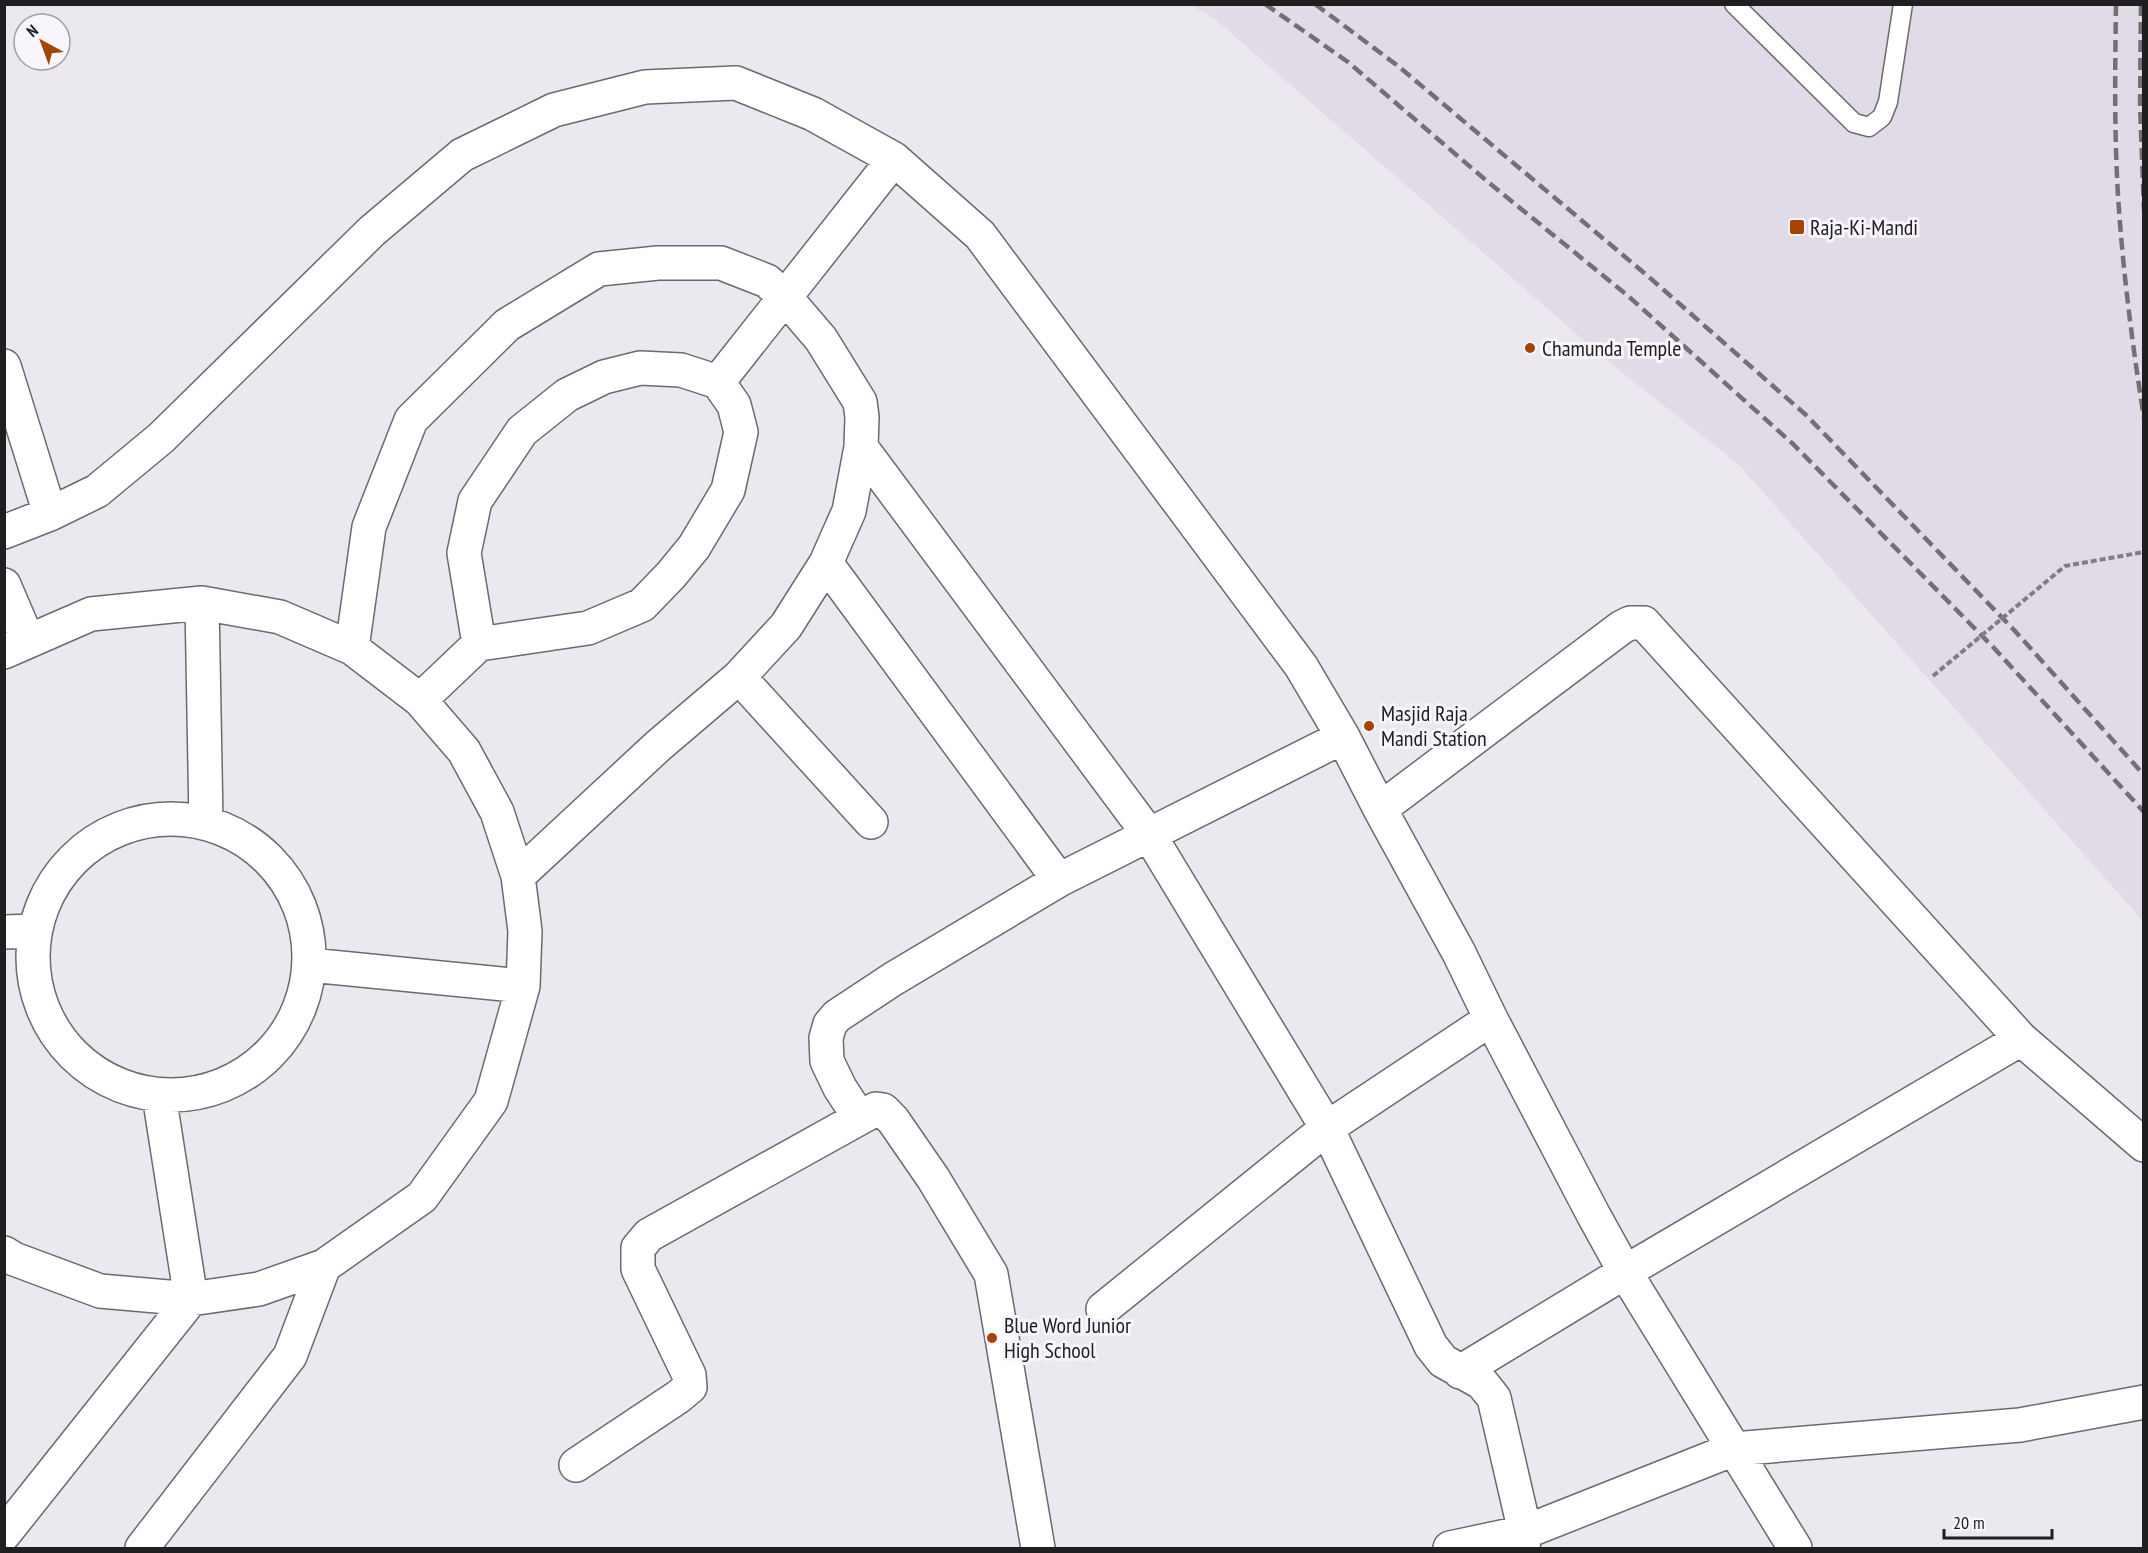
<svg xmlns="http://www.w3.org/2000/svg" width="2148" height="1553" viewBox="0 0 2148 1553" font-family="'PT Sans Narrow',sans-serif">
	<style>
		.built { fill: #e1dae7 }
		.lines { fill: none; stroke-linecap: round; stroke-linejoin: round }
		.service-casing { stroke: #6c696f; stroke-width: 21 }
		.minor-casing { stroke: #6c696f; stroke-width: 36 }
		.service { stroke: #fff; stroke-width: 18 }
		.minor { stroke: #fff; stroke-width: 33 }
		.rail { stroke: #737074; stroke-width: 4.5; stroke-dasharray: 12 6; stroke-linecap: butt }
		.path-bridge { stroke: #807e82; stroke-width: 4; stroke-dasharray: 6 3; stroke-linecap: butt }
		.poi-dot { fill: #a54301; stroke: #f9f5fc; stroke-width: 2 }
		.labels { text-anchor: middle; stroke-width: 6; stroke-linejoin: round; paint-order: stroke }
		.poi-label { font-size: 22px; fill: #1f1e20; stroke: #f9f5fc; text-anchor: start }
	</style>
	<rect width="100%" height="100%" fill="#ece8ef"/>
	<!-- built -->
	<path class="built" d="M1191 5H2143V921L1738 464 1610 363 1216 20Z"/>
	<g class="lines">
		<defs>
			<path id="service" d="M1734 4 1854 123 1869 127 1882 117 1888 102 1903 4"/>
			<path id="minor" d="M4 366 50 514
				M718 382 894 159
				M861 447 1150 836 1327 1128 1431 1346 1443 1361 1482 1383 1494 1398 1525 1532 1523 1548
				M4 532 50 514 97 491 161 438 372 231 462 155 554 110 645 87 736 83 813 114 894 159 980 235 1301 666 1343 737 1380 809 1459 953 1491 1019 1593 1214 1625 1272 1795 1548
				M826 563 1059 880
				M4 585 28 641
				M202 603 206 822
				M352 648 369 527 411 420 507 325 599 269 658 263H721L767 281 785 297 821 339 860 402 862 417 861 447 849 511 826 563 786 626 739 677 658 746 518 876
				M4 652 91 614 202 603 280 617 352 648 420 700 464 751 497 812 518 876 525 931 523 986 491 1101 422 1197 324 1266 259 1289 191 1299 100 1291 14 1259 4 1253
				M739 677 871 822
				M420 700 479 644 588 628 642 605 671 575 694 547 728 490 741 432 734 405 718 382 681 370 640 368 604 377 567 395 522 431 475 501 464 553 479 644
				M1380 809 1622 627 1630 623H1644L2021 1039 2144 1145
				M33 957a138 138 0 1 1 276 0a138 138 0 1 1-276 0Z
				M4 932 35 931
				M310 965 523 986
				M859 1117 840 1088 827 1061 826 1038 830 1024 837 1016 893 979 1059 880 1343 737
				M1103 1309 1327 1128 1491 1019
				M1460 1372 1625 1272 2021 1039
				M576 1465 678 1397 690 1387 689 1375 638 1269V1248L649 1235 876 1109 883 1110 893 1120 933 1178 991 1274 1038 1548
				M4 1534 191 1299 159 1095
				M142 1548 290 1356 324 1266
				M1450 1548 1525 1532 1734 1449 2020 1425 2144 1402"/>
		</defs>
		<!-- service casing -->
		<use href="#service" class="service-casing"/>
		<!-- minor casing -->
		<use href="#minor" class="minor-casing"/>
		<!-- service -->
		<use href="#service" class="service"/>
		<!-- minor -->
		<use href="#minor" class="minor"/>
		<!-- rail -->
		<path class="rail" d="M1265 4 1348 62 1488 182 1627 295 1793 444 1994 648 2144 812
			M1315 4 1398 66 1649 277 1806 415 2015 631 2144 775
			M2116 4C2115 73 2114 142 2119 210 2124 280 2133 349 2144 418
			M2141 4 2140 105 2144 211"/>
		<!-- path-bridge -->
		<path class="path-bridge" d="M1933 676 2065 566 2144 552"/>
	</g>
	<!-- markers -->
	<g class="poi-dot">
		<rect x="1789" y="219" width="16" height="16" rx="3"/>
		<circle cx="1530" cy="348" r="6"/>
		<circle cx="1369" cy="726" r="6"/>
		<circle cx="992" cy="1338" r="6"/>
	</g>
	<g class="labels">
		<!-- poi labels -->
		<g class="poi-label">
			<text x="1810" y="235">Raja-Ki-Mandi</text>
			<text x="1542" y="356">Chamunda Temple</text>
			<text x="1381" y="721">Masjid Raja<tspan x="1381" dy="25">Mandi Station</tspan></text>
			<text x="1004" y="1333">Blue Word Junior<tspan x="1004" dy="25">High School</tspan></text>
		</g>
	</g>
	<!-- border -->
	<rect width="2148" height="1553" fill="none" stroke="#1f1e20" stroke-width="12"/>
	<!-- north arrow -->
	<g transform="translate(42 42) rotate(319)"><circle r="28" fill="#f9f5fc" stroke="#a29fa4" stroke-width="1.5"/>
	<path d="M0-4.5L10 22L0 15L-10 22Z" fill="#a54301"/>
	<text y="-9" font-size="16" font-weight="bold" text-anchor="middle" fill="#1f1e20">N</text>
	</g>
	<!-- scale -->
	<path d="M1944 1529v9h108v-9" fill="none" stroke="#1f1e20" stroke-width="3"/>
	<text x="1953" y="1529" font-size="18" fill="#1f1e20" stroke="#f9f5fc" stroke-width="4.5" paint-order="stroke">20 m</text>
</svg>
